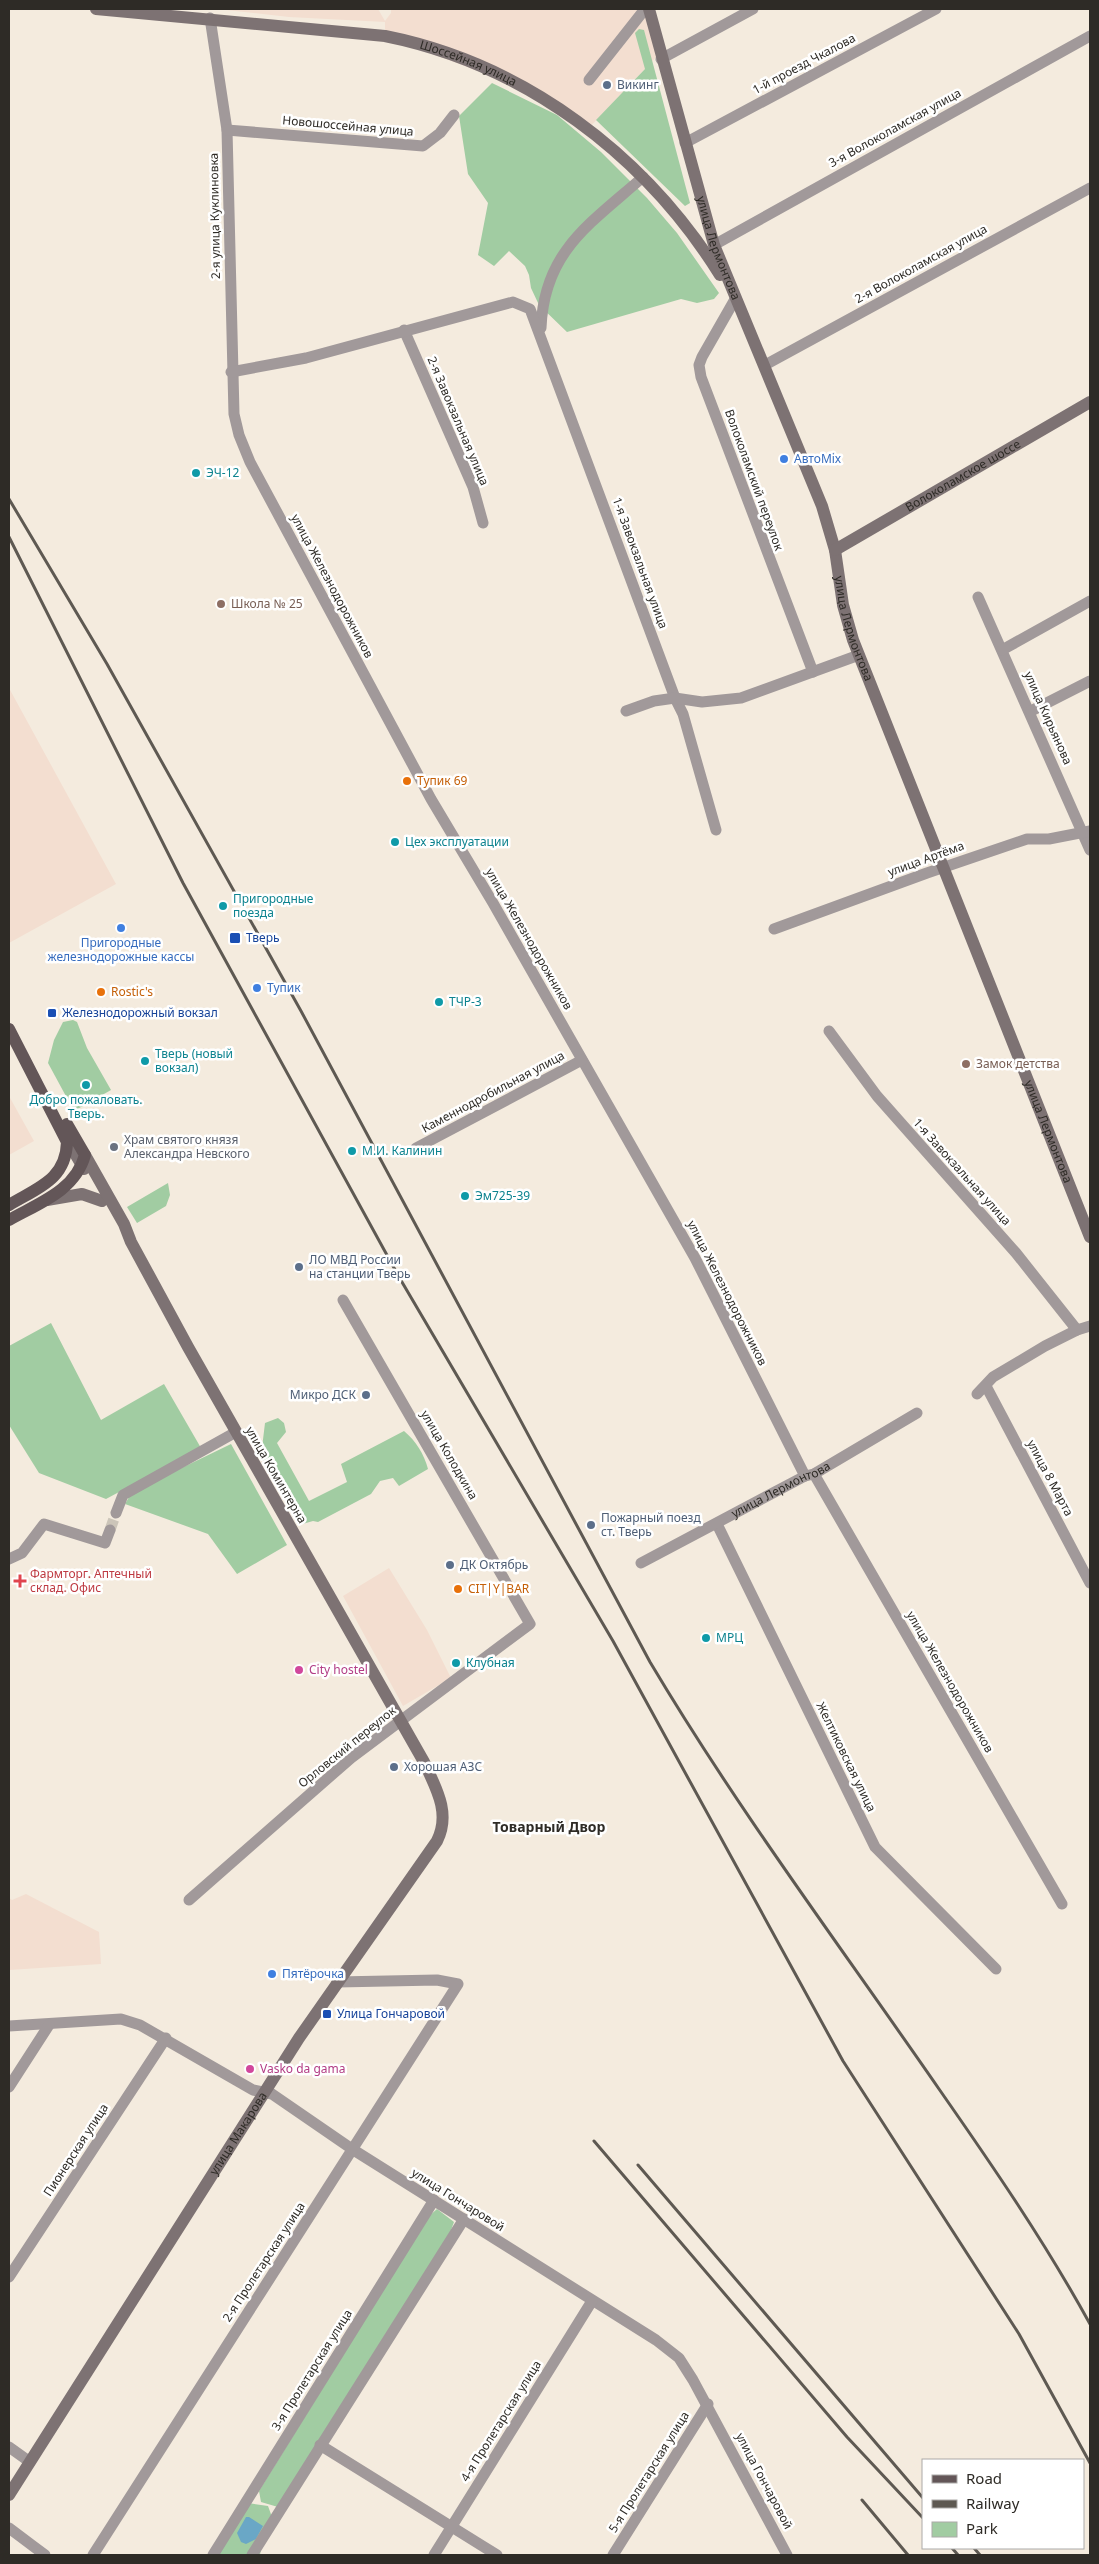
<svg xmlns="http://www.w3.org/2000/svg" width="1099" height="2564" viewBox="0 0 1099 2564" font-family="'Noto Sans',sans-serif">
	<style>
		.commercial { fill: #f3ded0 }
		.green { fill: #a1cca2 }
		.water { fill: #6aa7c6 }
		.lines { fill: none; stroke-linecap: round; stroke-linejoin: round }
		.minor-tunnel { stroke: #ccc5b9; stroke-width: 11; stroke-dasharray: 11 5.5; stroke-linecap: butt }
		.minor { stroke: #a1999a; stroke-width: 11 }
		.secondary { stroke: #7d7273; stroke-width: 12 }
		.primary { stroke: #635658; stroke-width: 12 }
		.rail { stroke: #5e5952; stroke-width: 3 }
		.service-dot { fill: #5c6f8a; stroke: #fff; stroke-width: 2 }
		.shop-dot { fill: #3f7fe0; stroke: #fff; stroke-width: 2 }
		.culture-dot { fill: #0f9aa8; stroke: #fff; stroke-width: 2 }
		.education-dot { fill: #8d6e63; stroke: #fff; stroke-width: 2 }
		.food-dot { fill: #e8710a; stroke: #fff; stroke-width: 2 }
		.transit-dot { fill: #1a4fb4; stroke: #fff; stroke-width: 2 }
		.worship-dot { fill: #6b7280; stroke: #fff; stroke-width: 2 }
		.health-dot { fill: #e0444e; stroke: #fff; stroke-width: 2 }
		.hotel-dot { fill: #d1479c; stroke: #fff; stroke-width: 2 }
		.labels { text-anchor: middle; stroke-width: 5; stroke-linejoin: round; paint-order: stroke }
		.street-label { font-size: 12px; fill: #2e2b26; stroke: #fff }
		.service-label { font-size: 12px; fill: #4e5e75; stroke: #fff; text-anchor: start }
		.shop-label { font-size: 12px; fill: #366cbe; stroke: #fff; text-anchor: start }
		.culture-label { font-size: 12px; fill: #0d838f; stroke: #fff; text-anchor: start }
		.education-label { font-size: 12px; fill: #785e54; stroke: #fff; text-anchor: start }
		.food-label { font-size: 12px; fill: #c56008; stroke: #fff; text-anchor: start }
		.transit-label { font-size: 12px; fill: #164399; stroke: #fff; text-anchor: start }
		.worship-label { font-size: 12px; fill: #5b616d; stroke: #fff; text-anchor: start }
		.health-label { font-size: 12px; fill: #be3a42; stroke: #fff; text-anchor: start }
		.hotel-label { font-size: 12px; fill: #b23c85; stroke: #fff; text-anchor: start }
		.neighbourhood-label { font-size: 14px; font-weight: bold; fill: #2e2b26; stroke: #fff }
	</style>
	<rect width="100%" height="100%" fill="#f4ebde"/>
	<!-- commercial -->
	<path class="commercial" d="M217 9H378L385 21 391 13V9H649L660 53 588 129 531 91 385 36V22L289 17Z
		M9 688 116 884 9 943Z
		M9 1096 34 1141 9 1155Z
		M389 1568 427 1630 451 1678 403 1706 343 1596Z
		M26 1894 99 1932 101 1964 9 1970V1898L12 1900Z"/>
	<!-- green -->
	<path class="green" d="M639 29 644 30 690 203 685 206 596 120 645 69 635 33Z
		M492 83 557 115 601 152 647 198 677 233 719 293 714 299 697 303 681 299 567 332 539 305 531 288 529 275 525 266 509 251 494 266 478 255 488 203 468 174 459 116Z
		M73 1020 77 1022 87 1048 111 1090 74 1111 48 1063 54 1040 63 1022Z
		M168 1183 170 1195 166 1206 137 1223 127 1207Z
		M51 1323 101 1420 164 1384 201 1448 106 1499 39 1473 9 1425V1346Z
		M278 1418 284 1423 286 1432 277 1443 309 1501 347 1482 341 1464 404 1431C416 1441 424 1454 428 1469L399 1486 393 1478 380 1481 371 1494 318 1522 313 1521 299 1525 261 1456 265 1423Z
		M231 1444 287 1545 237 1574 208 1534 125 1504 132 1492Z
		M437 2209 454 2222 447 2241 278 2507 261 2502 259 2491 428 2217Z
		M248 2503 268 2506 272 2517 262 2543 260 2555H216Z"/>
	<!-- water -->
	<path class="water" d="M246 2517H249L263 2526 256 2539 246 2544 241 2542 237 2533Z"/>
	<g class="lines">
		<!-- minor-tunnel -->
		<path class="minor-tunnel" d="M110 1530 116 1513"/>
		<!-- minor -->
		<g class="minor">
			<path d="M210 18 227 130 234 414 239 435 250 462 431 799 493 903 695 1258 805 1476"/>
			<path d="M661 59 753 9"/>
			<path d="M589 80 645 9"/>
			<path d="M227 130 423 146 440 133 454 115"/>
			<path d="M685 143 936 9"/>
			<path d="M714 245 1090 36"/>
			<path d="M734 301 702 357 699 365 701 377 813 672"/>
			<path d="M541 328C544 251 590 224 643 177"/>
			<path d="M404 330 473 487 483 523"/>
			<path d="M765 365 1090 188"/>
			<path d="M231 372 306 358 513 302 530 309 675 698 683 714 716 830"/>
			<path d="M978 597 1090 850"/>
			<path d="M1002 650 1090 601"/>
			<path d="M626 711 654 701 675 698 702 702 741 698 859 655"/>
			<path d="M1031 711 1090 681"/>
			<path d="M774 929 927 873 1027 839H1049L1090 831"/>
			<path d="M829 1031 877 1096 1016 1253 1077 1330"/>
			<path d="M416 1148 582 1060"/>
			<path d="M986 1386 1090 1583"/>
			<path d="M977 1394 993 1377 1045 1346 1077 1330 1090 1326"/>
			<path d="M814 1474 1062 1904"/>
			<path d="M116 1513 123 1495 236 1432"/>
			<path d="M717 1524 875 1847 996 1969"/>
			<path d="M9 1559 22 1553 44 1524 105 1543 110 1530"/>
			<path id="s1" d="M641 1563 805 1476 814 1474 917 1413"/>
			<path d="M189 1900 351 1758 530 1624 343 1300"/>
			<path d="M9 2026 121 2019 140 2025 253 2090 272 2094 352 2149 656 2340 679 2358 693 2380 787 2555"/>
			<path d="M9 2087 49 2025"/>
			<path d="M9 2277 166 2038"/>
			<path d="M320 2445 497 2555"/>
			<path d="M9 2447 30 2462"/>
			<path d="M9 2528 45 2555"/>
			<path d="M93 2555 458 1984 437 1980 337 1982"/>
			<path d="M213 2555 434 2200"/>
			<path d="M252 2555 464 2219"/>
			<path d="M434 2555 592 2301"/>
			<path d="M613 2555 708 2404"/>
		</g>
		<!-- secondary -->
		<g class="secondary">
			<path id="s2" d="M96 9 385 36C525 64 645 155 720 275"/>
			<path id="s3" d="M649 9 714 245 822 506 835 550 843 605 853 640 1090 1237"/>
			<path id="s4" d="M835 550 1090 402"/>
			<path d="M66 1138 84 1169"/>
			<path d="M47 1200 82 1194 102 1201"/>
			<path id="s5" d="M9 2495 299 2038 437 1841C451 1813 436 1788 424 1762L188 1347 131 1242 124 1224 85 1155"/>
		</g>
		<!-- primary -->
		<path class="primary" d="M9 1029 67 1142C66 1180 37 1188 9 1205
			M9 1220C39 1203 75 1191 85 1155L67 1124"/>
		<!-- rail -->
		<path class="rail" d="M9 499 107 664 301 1011 650 1662C738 1810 841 1947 939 2089 992 2165 1045 2242 1090 2324
			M9 537 183 883 399 1277 613 1641 843 2061 1019 2334 1090 2463
			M594 2141 847 2437 923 2518
			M638 2165 923 2498
			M862 2500 908 2555
			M952 2548 958 2555
			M974 2548 980 2555"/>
	</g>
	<!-- markers -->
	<g class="service-dot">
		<circle cx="607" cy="85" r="5"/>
		<circle cx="299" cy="1267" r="5"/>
		<circle cx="366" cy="1395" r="5"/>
		<circle cx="591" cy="1525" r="5"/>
		<circle cx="450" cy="1565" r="5"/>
		<circle cx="394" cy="1767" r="5"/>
	</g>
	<g class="shop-dot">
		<circle cx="784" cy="459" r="5"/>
		<circle cx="121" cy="928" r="5"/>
		<circle cx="257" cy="988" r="5"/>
		<circle cx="272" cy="1974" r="5"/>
	</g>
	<g class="culture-dot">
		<circle cx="196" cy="473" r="5"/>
		<circle cx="395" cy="842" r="5"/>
		<circle cx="223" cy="906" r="5"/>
		<circle cx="439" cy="1002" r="5"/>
		<circle cx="145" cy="1061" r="5"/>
		<circle cx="86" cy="1085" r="5"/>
		<circle cx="352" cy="1151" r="5"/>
		<circle cx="465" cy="1196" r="5"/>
		<circle cx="706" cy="1638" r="5"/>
		<circle cx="456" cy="1663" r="5"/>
	</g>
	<g class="education-dot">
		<circle cx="221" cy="604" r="5"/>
		<circle cx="966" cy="1064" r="5"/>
	</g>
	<g class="food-dot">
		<circle cx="407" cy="781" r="5"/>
		<circle cx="101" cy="992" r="5"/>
		<circle cx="458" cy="1589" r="5"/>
	</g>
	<g class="transit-dot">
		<rect x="229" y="932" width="12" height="12" rx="2.5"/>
		<rect x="47" y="1008" width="10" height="10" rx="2.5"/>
		<rect x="322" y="2009" width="10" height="10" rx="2.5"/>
	</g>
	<circle class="worship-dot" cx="114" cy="1147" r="5"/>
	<path class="health-dot" d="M17.5 1573.5h5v5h5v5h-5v5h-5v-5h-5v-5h5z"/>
	<g class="hotel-dot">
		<circle cx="299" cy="1670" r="5"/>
		<circle cx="250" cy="2069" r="5"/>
	</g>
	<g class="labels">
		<!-- street labels -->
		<g class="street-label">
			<text dy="4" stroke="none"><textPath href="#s2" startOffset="378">Шоссейная улица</textPath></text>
			<text transform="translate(804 64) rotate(-28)" y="4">1-й проезд Чкалова</text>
			<text transform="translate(348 126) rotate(5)" y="4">Новошоссейная улица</text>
			<text transform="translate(895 128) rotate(-29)" y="4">3-я Волоколамская улица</text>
			<text transform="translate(215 216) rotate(-91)" y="4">2-я улица Куклиновка</text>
			<text dy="4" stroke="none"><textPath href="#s3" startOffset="249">улица Лермонтова</textPath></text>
			<text transform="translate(921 264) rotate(-29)" y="4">2-я Волоколамская улица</text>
			<text transform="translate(458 421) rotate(67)" y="4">2-я Завокзальная улица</text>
			<text dy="4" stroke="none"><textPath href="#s4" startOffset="148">Волоколамское шоссе</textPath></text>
			<text transform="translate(754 480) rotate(70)" y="4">Волоколамский переулок</text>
			<text transform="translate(640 563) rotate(70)" y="4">1-я Завокзальная улица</text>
			<text transform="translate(332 586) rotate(62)" y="4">улица Железнодорожников</text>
			<text dy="4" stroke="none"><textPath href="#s3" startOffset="654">улица Лермонтова</textPath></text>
			<text transform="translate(1048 718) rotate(66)" y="4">улица Кирьянова</text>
			<text transform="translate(926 859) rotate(-20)" y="4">улица Артёма</text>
			<text transform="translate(529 939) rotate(60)" y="4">улица Железнодорожников</text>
			<text transform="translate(493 1092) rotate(-28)" y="4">Каменнодробильная улица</text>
			<text dy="4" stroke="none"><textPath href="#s3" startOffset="1194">улица Лермонтова</textPath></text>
			<text transform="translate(962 1172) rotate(48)" y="4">1-я Завокзальная улица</text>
			<text transform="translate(727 1293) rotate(63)" y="4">улица Железнодорожников</text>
			<text transform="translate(449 1455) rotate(60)" y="4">улица Колодкина</text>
			<text transform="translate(276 1475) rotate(60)" y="4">улица Коминтерна</text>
			<text transform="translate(1050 1478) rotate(62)" y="4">улица 8 Марта</text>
			<text dy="4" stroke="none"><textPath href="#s1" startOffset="158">улица Лермонтова</textPath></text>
			<text transform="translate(950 1682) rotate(60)" y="4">улица Железнодорожников</text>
			<text transform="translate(347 1747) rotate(-39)" y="4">Орловский переулок</text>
			<text transform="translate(846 1757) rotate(64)" y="4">Желтиковская улица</text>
			<text dy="4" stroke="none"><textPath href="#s5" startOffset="428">улица Макарова</textPath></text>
			<text transform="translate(76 2150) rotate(-57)" y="4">Пионерская улица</text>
			<text transform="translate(458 2200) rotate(32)" y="4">улица Гончаровой</text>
			<text transform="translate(264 2262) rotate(-57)" y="4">2-я Пролетарская улица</text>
			<text transform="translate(312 2370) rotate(-58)" y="4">3-я Пролетарская улица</text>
			<text transform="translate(501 2421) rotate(-58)" y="4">4-я Пролетарская улица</text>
			<text transform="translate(649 2472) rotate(-58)" y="4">5-я Пролетарская улица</text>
			<text transform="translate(764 2481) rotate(62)" y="4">улица Гончаровой</text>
		</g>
		<!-- service labels -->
		<g class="service-label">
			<text x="617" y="89">Викинг</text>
			<text x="309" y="1264">ЛО МВД России<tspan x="309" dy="14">на станции Тверь</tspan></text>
			<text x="356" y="1399" text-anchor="end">Микро ДСК</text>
			<text x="601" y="1522">Пожарный поезд<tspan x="601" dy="14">ст. Тверь</tspan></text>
			<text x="460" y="1569">ДК Октябрь</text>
			<text x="404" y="1771">Хорошая АЗС</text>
		</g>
		<!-- shop labels -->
		<g class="shop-label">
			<text x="794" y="463">АвтоMix</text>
			<text x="121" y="947" text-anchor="middle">Пригородные<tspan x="121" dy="14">железнодорожные кассы</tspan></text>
			<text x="267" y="992">Тупик</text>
			<text x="282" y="1978">Пятёрочка</text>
		</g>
		<!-- culture labels -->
		<g class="culture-label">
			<text x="206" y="477">ЭЧ-12</text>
			<text x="405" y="846">Цех эксплуатации</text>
			<text x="233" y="903">Пригородные<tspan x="233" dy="14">поезда</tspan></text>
			<text x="449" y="1006">ТЧР-3</text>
			<text x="155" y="1058">Тверь (новый<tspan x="155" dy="14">вокзал)</tspan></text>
			<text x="86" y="1104" text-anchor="middle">Добро пожаловать.<tspan x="86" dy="14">Тверь.</tspan></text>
			<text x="362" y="1155">М.И. Калинин</text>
			<text x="475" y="1200">Эм725-39</text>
			<text x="716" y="1642">МРЦ</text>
			<text x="466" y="1667">Клубная</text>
		</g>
		<!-- education labels -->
		<g class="education-label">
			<text x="231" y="608">Школа № 25</text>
			<text x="976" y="1068">Замок детства</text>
		</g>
		<!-- food labels -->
		<g class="food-label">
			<text x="417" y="785">Тупик 69</text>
			<text x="111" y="996">Rostic's</text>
			<text x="468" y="1593">CIT|Y|BAR</text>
		</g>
		<!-- transit labels -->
		<g class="transit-label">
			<text x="246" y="942">Тверь</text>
			<text x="62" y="1017">Железнодорожный вокзал</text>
			<text x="337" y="2018">Улица Гончаровой</text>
		</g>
		<!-- worship labels -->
		<g class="worship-label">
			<text x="124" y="1144">Храм святого князя<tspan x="124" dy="14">Александра Невского</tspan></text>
		</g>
		<!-- health labels -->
		<g class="health-label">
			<text x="30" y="1578">Фармторг. Аптечный<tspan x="30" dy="14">склад. Офис</tspan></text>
		</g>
		<!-- hotel labels -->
		<g class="hotel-label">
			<text x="309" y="1674">City hostel</text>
			<text x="260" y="2073">Vasko da gama</text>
		</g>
		<!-- neighbourhood labels -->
		<g class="neighbourhood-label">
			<text x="549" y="1832">Товарный Двор</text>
		</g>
	</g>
	<!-- border -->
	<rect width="1099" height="2564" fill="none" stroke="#2e2b26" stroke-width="20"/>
	<!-- legend -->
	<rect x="922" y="2459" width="162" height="90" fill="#ffffff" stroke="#abaaa8"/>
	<rect x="932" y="2475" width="25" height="8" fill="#635658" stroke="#abaaa8"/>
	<text x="966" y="2484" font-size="15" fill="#2e2b26">Road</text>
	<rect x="932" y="2500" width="25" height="8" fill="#5e5952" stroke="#abaaa8"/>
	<text x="966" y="2509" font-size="15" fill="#2e2b26">Railway</text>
	<rect x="932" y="2522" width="25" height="15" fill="#a1cca2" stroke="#abaaa8"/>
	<text x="966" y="2534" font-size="15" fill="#2e2b26">Park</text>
</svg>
